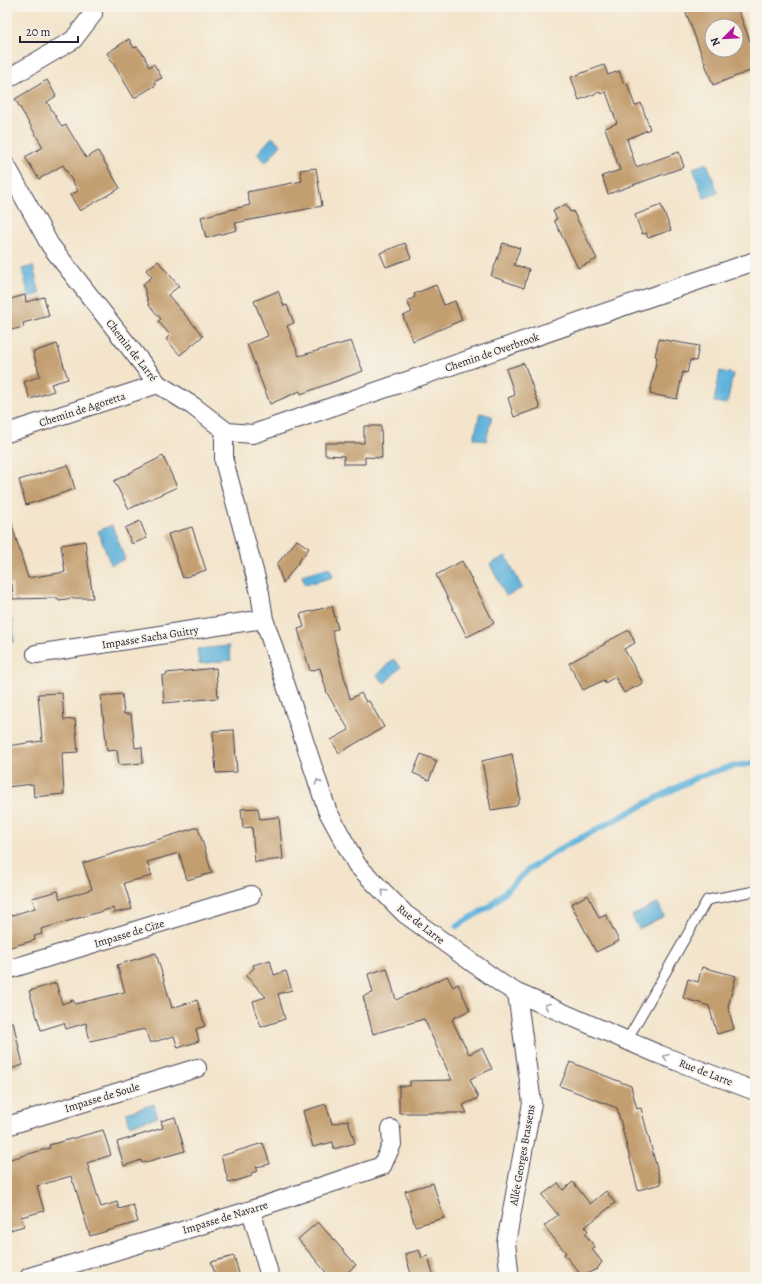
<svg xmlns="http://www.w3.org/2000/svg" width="762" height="1284" viewBox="0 0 762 1284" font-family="Alegreya,serif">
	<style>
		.water { fill: #61b3dc; stroke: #426a8c }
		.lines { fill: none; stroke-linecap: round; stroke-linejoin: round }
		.stream { stroke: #61b3dc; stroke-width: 6 }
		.building { fill: #c39e6f; fill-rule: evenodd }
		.service-casing { stroke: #413f51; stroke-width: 11 }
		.minor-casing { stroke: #413f51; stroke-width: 20 }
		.service { stroke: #fff; stroke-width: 9 }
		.minor { stroke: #fff; stroke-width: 18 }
		.oneway { stroke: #9c9ca7 }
		.labels { text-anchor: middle; stroke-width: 3.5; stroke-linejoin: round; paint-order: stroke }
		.street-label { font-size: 11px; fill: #22223b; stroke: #f7f3e8 }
	</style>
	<rect width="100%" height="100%" fill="#f7f3e8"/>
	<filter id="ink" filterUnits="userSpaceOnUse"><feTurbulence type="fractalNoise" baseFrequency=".025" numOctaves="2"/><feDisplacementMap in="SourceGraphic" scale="8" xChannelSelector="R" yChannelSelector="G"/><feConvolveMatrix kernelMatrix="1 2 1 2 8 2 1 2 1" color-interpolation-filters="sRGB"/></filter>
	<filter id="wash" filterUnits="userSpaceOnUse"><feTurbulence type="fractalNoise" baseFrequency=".012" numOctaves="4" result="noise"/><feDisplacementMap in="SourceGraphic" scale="16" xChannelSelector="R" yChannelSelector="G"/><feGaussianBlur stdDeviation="0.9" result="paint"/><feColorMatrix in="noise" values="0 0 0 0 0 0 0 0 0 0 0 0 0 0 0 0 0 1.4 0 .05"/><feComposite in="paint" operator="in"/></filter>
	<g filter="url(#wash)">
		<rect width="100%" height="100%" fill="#f3e4cb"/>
		<!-- water -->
		<path class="water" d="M272 137 281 145 266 162 257 154Z
			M707 163 718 193 704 198 693 168Z
			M33 266 40 294 29 297 22 269Z
			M720 371 733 374 727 404 714 402Z
			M480 413 492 416 486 441 474 438Z
			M112 525 125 559 111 565 98 531Z
			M506 556 522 588 506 596 490 564Z
			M330 567 333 577 305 585 302 575Z
			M7 620H12L14 642H7Z
			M229 646 231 660 199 664 197 649Z
			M393 659 401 667 385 683 377 676Z
			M658 903 664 916 639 929 632 916Z
			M154 1104 158 1117 130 1125 126 1113Z"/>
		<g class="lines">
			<!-- stream -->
			<path class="stream" d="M457 926 490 906 529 869 565 846 697 777C716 770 735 765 755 763"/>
		</g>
		<g id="blocks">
			<!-- building -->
			<path class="building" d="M684 7H737L755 54V69L713 85ZM712 26H736V50H712Z
				M129 39 134 48 137 47 144 55 149 67 154 64 162 78 154 82 156 85 134 98 107 53Z
				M604 65 608 75 619 71 624 84 627 83 635 106 641 103 650 129 627 139 636 167 679 152 684 167 608 194 602 176 620 170 605 128 617 123 606 92 601 94 600 92 579 100 571 77Z
				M47 80 56 96 47 102 62 127 66 125 86 158 98 151 120 188 80 211 70 195 78 191 63 165 39 179 25 157 43 147 15 99Z
				M316 168 322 206 235 223 237 230 206 238 201 217 250 205 247 192 302 181 300 170Z
				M566 204 570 212 573 211 597 259 578 268 554 220 557 219 553 211Z
				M661 205 671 230 648 238 646 233 642 234 635 215Z
				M405 243 411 258 386 267 380 253Z
				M503 243 520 248 514 265 529 269 524 288 491 276Z
				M158 261 179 286 168 295 203 336 180 355 166 339 170 335 158 321 161 319 149 305 143 284 152 277 146 270Z
				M436 285 444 305 455 301 462 320 413 341 403 316 412 312 407 301 415 297 414 294Z
				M278 291 284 306 287 305 294 323 287 326 299 356 351 341 363 371 301 394 300 391 270 404 247 344 268 336 254 301Z
				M25 295 26 302 44 297 49 316 23 323 24 327 7 331V300Z
				M659 339 699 346 696 361 690 360 687 373 683 372 677 399 650 394 657 357 655 356Z
				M57 344 68 379 51 384 54 391 30 399 24 382 40 376 33 352Z
				M524 363 540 408 514 417 508 398 515 395 506 369Z
				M364 426H381L382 458 365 457V464H344V456L325 455V443H364Z
				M163 456 177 487 129 509 114 481Z
				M68 465 75 489 26 505 19 480Z
				M140 521 147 538 132 544 125 528Z
				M7 522H11L28 578 65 572 61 545 85 541 93 598H74L59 600 58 598 13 599 12 584 7 585Z
				M192 527 206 570 183 578 168 534Z
				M297 540 309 548 283 583 277 564Z
				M462 561 494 623 467 637 436 575Z
				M332 606 338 629 332 630 350 699 361 693 366 702 369 701 384 727 339 753 331 740 349 730 327 693 320 668 310 671 298 629 304 627 300 614Z
				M629 630 635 643 624 649 643 683 624 693 615 677 605 683 604 680 583 690 569 663 605 644 604 643Z
				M216 668 218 698 164 703 162 676 167 675 166 673Z
				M62 693 64 720 75 719 78 752 62 753 64 794 34 797 33 784 7 787V746L42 741 38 694Z
				M122 694 124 714H131L135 748 142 747 143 763 119 765 117 750 107 751 101 696Z
				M234 730 237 772 216 773 213 731Z
				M421 754 437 761 429 780 413 773Z
				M512 754 520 799 516 806 491 810 482 761Z
				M258 808 260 819 279 817 283 859 255 862 252 827 243 828 241 809Z
				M198 827 212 873 187 880 179 853 147 862 152 876 124 883 132 909 114 913 113 908 41 929 42 934 34 936 35 940 7 948V917L35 908 32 898 58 891 60 899 92 889 83 863Z
				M588 895 599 918 606 915 619 941 596 952 571 904Z
				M156 953 172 1008 197 1000 205 1026 196 1029 199 1041 178 1048 174 1036 150 1043 145 1029 90 1041 86 1023 66 1029 64 1023 41 1030 29 991 56 983 62 1004 73 1000 75 1004 125 992 117 965Z
				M270 960 274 975 286 971 292 990 278 994 285 1019 261 1027 253 1001 266 997 246 976 254 968 253 965Z
				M702 967 736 976 728 1007 734 1029 717 1034 709 1006 683 998 688 979 698 982Z
				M387 968 396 1000 447 976 453 987 458 984 470 1010 454 1018V1019L452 1020 469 1054 482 1048 492 1069 470 1079 478 1098 463 1105 467 1113H399V1086H410V1081L452 1080 424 1019 373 1034 363 996 373 993 368 974Z
				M13 1022 23 1065 7 1070V1023Z
				M570 1062 631 1086 637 1109 641 1108 661 1184 638 1190 617 1108 560 1086Z
				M326 1104 332 1124 348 1120 355 1143 334 1149 333 1142 313 1147 303 1111Z
				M175 1117 185 1151 142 1163 141 1160 124 1166 117 1142 163 1128 161 1121Z
				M103 1130 111 1155 87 1163 101 1207 117 1202 119 1209 133 1205 138 1222 90 1236 74 1183H73L71 1176 37 1186 44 1211 21 1217 24 1226 7 1231V1160L50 1148 49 1145Z
				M263 1143 270 1164 256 1167 258 1171 251 1173 252 1176 229 1183 221 1156Z
				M573 1182 590 1204 606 1191 615 1203 585 1227 588 1231 585 1234 595 1247 592 1249 602 1262 597 1269 582 1276 564 1254 566 1253 544 1226 558 1215 542 1195 558 1183 563 1190Z
				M433 1183 444 1218 415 1226 405 1191Z
				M318 1222 356 1265 342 1277H330L298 1239Z
				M419 1250 422 1258 428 1256 434 1277H412L405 1254Z
				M234 1256 240 1277H216L211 1262Z"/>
		</g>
	</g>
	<g filter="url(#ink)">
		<use href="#blocks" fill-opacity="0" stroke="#413f51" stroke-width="1"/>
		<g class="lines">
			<defs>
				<path id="service" d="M627 1040 707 900 755 891"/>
				<path id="minor" d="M7 79 73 40 93 14
					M7 167 50 245 158 384 193 406 227 432 224 439V461L260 593 264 619 327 810 357 865 405 914 502 984 517 993 658 1054 755 1091
					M227 432 253 434 755 261
					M7 433 158 384
					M36 654 264 619
					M7 970 251 895
					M7 1126 197 1068
					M251 1210 270 1277
					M509 1270 506 1243 532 1103 517 993
					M29 1277 251 1210 382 1166 392 1144 391 1129"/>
			</defs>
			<!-- service casing -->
			<use href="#service" class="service-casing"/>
			<!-- minor casing -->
			<use href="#minor" class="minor-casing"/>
			<!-- service -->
			<use href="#service" class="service"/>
			<!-- minor -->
			<use href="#minor" class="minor"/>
		</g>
		<!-- one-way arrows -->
		<defs><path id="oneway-chevron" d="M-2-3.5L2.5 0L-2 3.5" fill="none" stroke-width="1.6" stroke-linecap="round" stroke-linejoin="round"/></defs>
		<g class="oneway">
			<use href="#oneway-chevron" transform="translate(318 782) rotate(-109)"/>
			<use href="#oneway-chevron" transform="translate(384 892) rotate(-134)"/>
			<use href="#oneway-chevron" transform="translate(547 1006) rotate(-157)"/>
			<use href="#oneway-chevron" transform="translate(666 1057) rotate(-159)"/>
		</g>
	</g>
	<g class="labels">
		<!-- street labels -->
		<g class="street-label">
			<text transform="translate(132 350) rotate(52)" y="4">Chemin de Larré</text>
			<text transform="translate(492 352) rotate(-19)" y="4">Chemin de Overbrook</text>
			<text transform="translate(82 409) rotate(-18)" y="4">Chemin de Agoretta</text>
			<text transform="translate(150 637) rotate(-9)" y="4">Impasse Sacha Guitry</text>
			<text transform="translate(421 924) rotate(38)" y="4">Rue de Larre</text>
			<text transform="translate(129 933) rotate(-17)" y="4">Impasse de Cize</text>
			<text transform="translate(706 1072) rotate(21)" y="4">Rue de Larre</text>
			<text transform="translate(102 1097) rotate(-17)" y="4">Impasse de Soule</text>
			<text transform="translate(522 1155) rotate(-80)" y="4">Allée Georges Brassens</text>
			<text transform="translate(225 1217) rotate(-17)" y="4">Impasse de Navarre</text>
		</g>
	</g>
	<!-- margin -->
	<rect width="762" height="1284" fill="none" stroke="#f7f3e8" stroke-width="24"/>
	<!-- north arrow -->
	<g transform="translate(724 38) rotate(246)"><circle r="19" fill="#f7f3e8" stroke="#a29fa3"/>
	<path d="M0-3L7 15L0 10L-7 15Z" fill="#b5179e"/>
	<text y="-6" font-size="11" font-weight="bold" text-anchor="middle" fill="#22223b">N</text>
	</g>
	<!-- scale -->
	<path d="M20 36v6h58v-6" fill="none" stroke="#22223b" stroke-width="2"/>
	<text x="26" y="36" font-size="12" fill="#22223b" stroke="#f7f3e8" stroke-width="3" paint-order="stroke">20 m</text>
</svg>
